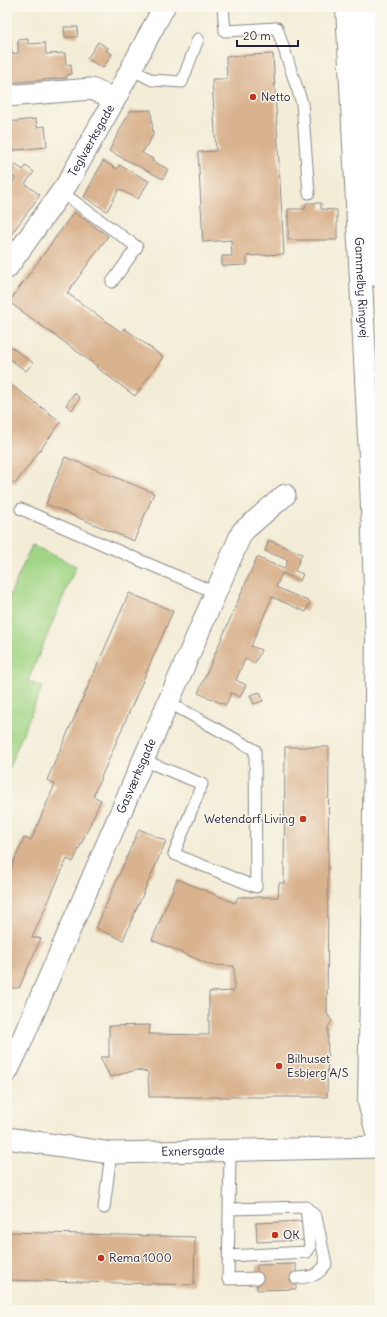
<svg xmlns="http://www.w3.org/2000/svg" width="387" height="1317" viewBox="0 0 387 1317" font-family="Delius,sans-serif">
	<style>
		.green { fill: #a0d585; stroke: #617c60 }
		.building { fill: #d9b28e }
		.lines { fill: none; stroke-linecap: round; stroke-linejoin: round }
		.lane-casing { stroke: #8a8889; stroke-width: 13 }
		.street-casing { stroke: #8a8889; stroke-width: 23 }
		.secondary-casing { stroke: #8a8889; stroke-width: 24 }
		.lane { stroke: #fff; stroke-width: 11 }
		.street { stroke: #fff; stroke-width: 21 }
		.secondary { stroke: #fff; stroke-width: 22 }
		.poi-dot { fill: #c8321e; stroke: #fbf7ec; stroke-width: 1.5 }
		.labels { text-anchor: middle; stroke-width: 3; stroke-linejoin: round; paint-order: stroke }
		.poi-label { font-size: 12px; fill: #22223b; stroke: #fbf7ec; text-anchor: start }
		.street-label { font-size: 12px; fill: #22223b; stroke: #fbf7ec }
	</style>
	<rect width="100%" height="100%" fill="#fbf7ec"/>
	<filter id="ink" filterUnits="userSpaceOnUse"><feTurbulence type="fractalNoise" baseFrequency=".025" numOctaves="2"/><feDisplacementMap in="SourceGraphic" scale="8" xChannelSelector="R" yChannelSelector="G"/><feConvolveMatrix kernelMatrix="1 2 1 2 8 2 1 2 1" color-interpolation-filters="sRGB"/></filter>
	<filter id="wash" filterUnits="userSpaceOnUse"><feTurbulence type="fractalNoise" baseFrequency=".012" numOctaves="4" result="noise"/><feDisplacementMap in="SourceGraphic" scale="16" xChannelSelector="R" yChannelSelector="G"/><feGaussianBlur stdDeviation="0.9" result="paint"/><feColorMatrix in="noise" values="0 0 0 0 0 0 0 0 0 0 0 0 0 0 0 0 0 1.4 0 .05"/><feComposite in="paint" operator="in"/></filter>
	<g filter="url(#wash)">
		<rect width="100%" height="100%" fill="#f3edd7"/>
		<!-- green -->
		<path class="green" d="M32 545 76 566 28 681 42 687 7 772V602Z"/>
		<g id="blocks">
			<!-- building -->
			<path class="building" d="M64 27H78L77 37H65Z
				M7 30H10L12 54 18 53V40L28 39V44L45 43 46 54 65 53 66 65 71 64 72 74 67 75V78L7 83Z
				M98 42 108 48 106 51 112 54 103 68 87 59Z
				M273 54 284 254 247 256V265L222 266V256H232L231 240 203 242 198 152 216 151 212 79H227L226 56Z
				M151 110 153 135 142 153 153 159 152 161 168 169 163 179 109 151 130 111Z
				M36 119 37 127 45 126 47 147 7 151V122Z
				M103 161 117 169 119 165 149 181 138 199 119 189 107 211 84 197Z
				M16 165 23 170 26 166 34 172 25 184 40 195 7 240V189L15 178 9 174Z
				M306 203H321V209L337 210V240H288V209H305Z
				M74 212 108 236 67 293 121 332 124 328 163 357 135 396 96 367 97 366 9 302Z
				M7 344 33 363 26 371 7 357Z
				M10 384 61 422 15 484 7 478V388Z
				M74 393 80 398 72 410 66 405Z
				M65 457 154 493 134 541 46 504Z
				M269 540 302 554 295 571 303 574 300 581 282 573 276 587 310 602 306 612 272 597 251 646 261 650 255 663 245 659 236 680 246 685 240 697 231 693 226 705 198 693 257 557 284 569 288 560 265 551Z
				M129 593 173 611 93 796 101 800 73 862 67 859 32 938H41L19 988H7V877L24 838 31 840 55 784 47 780Z
				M260 692 263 701 254 704 250 695Z
				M285 747H329L327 1014 332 1021 328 1027 327 1097H149L148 1072 137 1070 110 1077 100 1057H109V1026L150 1025 149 1034 209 1035V992L234 991V966L211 965 152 940 177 879 235 903 238 897H278L279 883H284Z
				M139 829 166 841 123 940 96 928Z
				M303 1221 304 1240 257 1242 256 1223Z
				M7 1232 195 1237 194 1285 7 1280Z
				M296 1264V1289L257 1290V1265Z"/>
		</g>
	</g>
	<g filter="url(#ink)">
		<use href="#blocks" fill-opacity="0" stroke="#8a8889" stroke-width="1"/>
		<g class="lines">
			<defs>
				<path id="lane" d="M223 7 225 31 277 28 302 103 309 193
					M131 69 152 80 182 82 198 39
					M61 192 137 247 112 282
					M21 509 216 593
					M143 760 202 784 174 854 256 887 255 750 168 702
					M230 1151 228 1279 257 1278
					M104 1208 111 1153
					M229 1209 306 1207 316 1217 326 1264C317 1277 311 1277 296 1278
					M229 1256 307 1252 310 1247 306 1207"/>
				<g id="street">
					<path d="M7 96 91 89 115 99"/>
					<path id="s1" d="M7 268 67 184 115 99 164 7"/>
					<path id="s2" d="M7 1072 19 1047 242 532 285 495"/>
					<path id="s3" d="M7 1138 111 1153 380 1147"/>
				</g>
				<g id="secondary">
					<path id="s4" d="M347 7 370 457 377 639 369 1102 380 1144"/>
					<path d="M368 7 380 277"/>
				</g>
			</defs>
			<!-- lane casing -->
			<use href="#lane" class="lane-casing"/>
			<!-- street casing -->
			<use href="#street" class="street-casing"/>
			<!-- secondary casing -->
			<use href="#secondary" class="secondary-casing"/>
			<!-- lane -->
			<use href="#lane" class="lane"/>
			<!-- street -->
			<use href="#street" class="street"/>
			<!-- secondary -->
			<use href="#secondary" class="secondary"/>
		</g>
	</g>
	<!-- markers -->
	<g class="poi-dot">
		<circle cx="253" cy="97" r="4"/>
		<circle cx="303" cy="819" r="4"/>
		<circle cx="279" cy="1066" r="4"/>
		<circle cx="275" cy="1235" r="4"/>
		<circle cx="101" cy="1258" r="4"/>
	</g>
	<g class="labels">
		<!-- poi labels -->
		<g class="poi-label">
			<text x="261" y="101">Netto</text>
			<text x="295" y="823" text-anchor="end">Wetendorf Living</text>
			<text x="287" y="1063">Bilhuset<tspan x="287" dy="14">Esbjerg A/S</tspan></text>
			<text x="283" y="1239">OK</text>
			<text x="109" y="1262">Rema 1000</text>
		</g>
		<!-- street labels -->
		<g class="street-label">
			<text dy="4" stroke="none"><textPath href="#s1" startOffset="153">Teglværksgade</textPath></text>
			<text dy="4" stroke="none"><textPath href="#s4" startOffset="281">Gammelby Ringvej</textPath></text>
			<text dy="4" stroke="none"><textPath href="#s2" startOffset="323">Gasværksgade</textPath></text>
			<text dy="4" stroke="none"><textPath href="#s3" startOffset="187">Exnersgade</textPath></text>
		</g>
	</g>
	<!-- margin -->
	<rect width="387" height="1317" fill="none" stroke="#fbf7ec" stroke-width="24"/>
	<!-- scale -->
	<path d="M237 40v6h61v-6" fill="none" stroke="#22223b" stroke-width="2"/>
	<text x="243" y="40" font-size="12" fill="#22223b" stroke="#fbf7ec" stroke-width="3" paint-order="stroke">20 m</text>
</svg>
